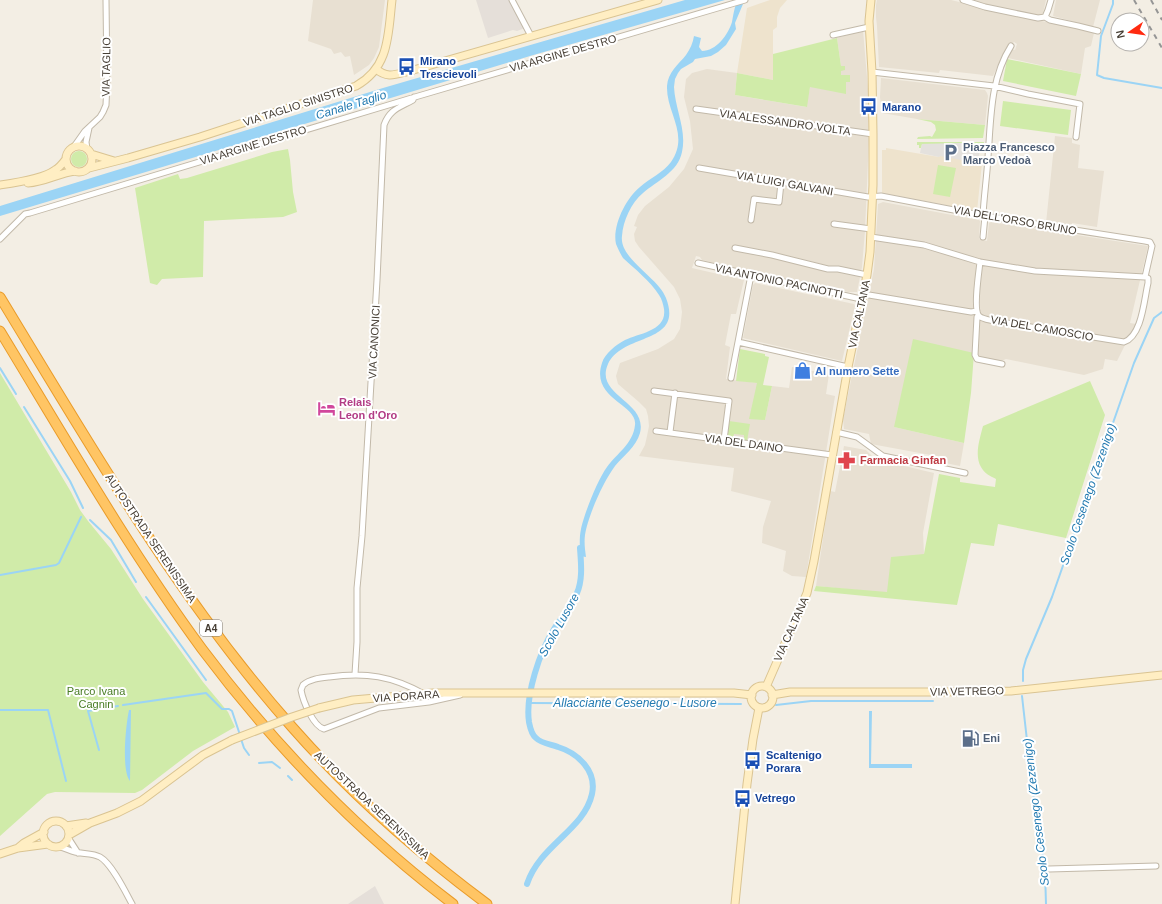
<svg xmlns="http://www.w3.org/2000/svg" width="1162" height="904" viewBox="0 0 1162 904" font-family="Arial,sans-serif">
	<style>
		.residential { fill: #e8e0d2 }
		.industrial { fill: #e5dfd9 }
		.education { fill: #eee3cd }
		.green { fill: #d0eba9 }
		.parking { fill: #e4e1dd }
		.water { fill: #9bd4f5 }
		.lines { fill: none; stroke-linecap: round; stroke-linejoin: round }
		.stream { stroke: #9bd4f5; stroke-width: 2 }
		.canal { stroke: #9bd4f5; stroke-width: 6 }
		.street-casing { stroke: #c2b9a9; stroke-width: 7 }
		.secondary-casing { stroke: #dac492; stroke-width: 9 }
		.highway-casing { stroke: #e99b29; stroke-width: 11 }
		.street { stroke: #fff; stroke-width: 5 }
		.secondary { stroke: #ffeec3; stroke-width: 7 }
		.highway { stroke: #ffc564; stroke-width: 9 }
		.rail { stroke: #959595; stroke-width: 2; stroke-dasharray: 5 5; stroke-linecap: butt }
		.secondary-bridge-casing { stroke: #dac492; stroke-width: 9; stroke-linecap: butt }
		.secondary-bridge { stroke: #ffeec3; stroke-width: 7 }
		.labels { text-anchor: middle; stroke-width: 4; stroke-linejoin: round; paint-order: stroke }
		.shield { fill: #fff; stroke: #7e7871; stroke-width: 1 }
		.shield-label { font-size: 10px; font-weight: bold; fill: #463e34 }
		.street-label { font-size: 11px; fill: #463e34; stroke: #fff }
		.transit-label { font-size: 11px; font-weight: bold; fill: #164399; stroke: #fff; text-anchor: start }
		.service-label { font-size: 11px; font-weight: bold; fill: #4e5e75; stroke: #fff; text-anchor: start }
		.shop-label { font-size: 11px; font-weight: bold; fill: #366cbe; stroke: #fff; text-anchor: start }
		.hotel-label { font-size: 11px; font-weight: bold; fill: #b23c85; stroke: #fff; text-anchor: start }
		.health-label { font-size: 11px; font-weight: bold; fill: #be3a42; stroke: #fff; text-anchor: start }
		.park-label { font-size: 11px; fill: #487c23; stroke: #fff }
		.water-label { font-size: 12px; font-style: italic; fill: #247bb1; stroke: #fff }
	</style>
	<rect width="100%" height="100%" fill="#f3eee4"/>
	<!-- residential -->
	<path class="residential" d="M313 0H385L379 47 374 58 369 65 354 75 350 56 345 57 341 52 334 54 331 49 308 41Z
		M877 0H951L1025 18 1075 27 1094 33 1091 46 1085 48 1081 74 1008 58 1011 49 1015 50 1017 44 1014 42 1006 48 993 76 940 70 939 73 879 67 877 26 876 17V5Z
		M971 0H1046L1043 13 1041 16 986 5Z
		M1056 0H1100L1093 27 1053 16Z
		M863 30 868 89 869 138 865 231 862 267 857 292H848L734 268 702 260 700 257 696 256 692 268 744 280 736 314H731L725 345 730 347 726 379 757 383 765 420 772 386 789 388 792 367 829 374 826 394 835 396 806 577 792 576 783 571 786 551 762 543 763 527 771 501 731 491 734 468 639 456 645 445 647 436 649 426 648 416 646 409 639 402 618 384 616 376 620 363 658 349 674 339 680 329 682 312 680 299 674 287 639 247 635 241 634 234 637 227 634 226 638 215 645 206 669 187 684 169 693 149 690 121 684 97 686 79 692 73 707 69 737 73 735 95 806 107 810 87 846 82 850 75H841V70L845 66H841L837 38Z
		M881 78 985 90 987 93 988 96 985 125 917 119 882 113 880 97Z
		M1055 136 1072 138V143L1080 145 1078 168 1104 171 1097 227 1072 223V227L1046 223Z
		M883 202 979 220 980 221 979 239 987 241 989 223 991 222 1148 246 1130 323 1136 324 1130 336 1125 340V345L1117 361 1105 359 1103 369 1084 375 1006 359 999 362 978 357 974 353 894 427 964 443 960 466 935 461 936 456 871 444 869 434 844 429 843 419 874 269 878 204Z
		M755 283 854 304 855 306 842 361 743 338 753 285Z
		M844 446 866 450 875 459 934 473 923 533 924 554 887 593 816 586 830 491 835 492Z"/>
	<!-- industrial -->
	<path class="industrial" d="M476 0H509L525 28 517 31 513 30 488 38Z
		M375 886 384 904H348Z"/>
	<!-- education -->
	<path class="education" d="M770 0H787L780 8 777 17V27L773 30V80L737 73 747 8Z
		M886 148 939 157 940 155 982 163 977 211 882 193V150H886Z"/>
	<!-- green -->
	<path class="green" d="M837 38 841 66H845V70L841 71V75H850V82H846V94L810 87 807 107 735 95 737 73 773 80V54Z
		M1007 59 1081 74 1076 96 1003 81Z
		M1003 101 1071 110 1068 135 1000 126Z
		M917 119 985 125 983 138 917 139 918 137 930 136 932 137 936 130 935 125 931 122Z
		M917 142H984L983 153 980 152 981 147 922 144 921 148H919V145H917Z
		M288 149 290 160 293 192 297 212 283 217 204 221 203 277 162 279 157 285 150 283 135 188 178 174 180 179 187 178 272 152Z
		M71 159a8 8 0 1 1 16 0a8 8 0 1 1-16 0Z
		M938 165 956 168 950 197 933 194Z
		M913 339 974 353 971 393 964 443 894 427Z
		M740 349 765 354V356L769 357 763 385 772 386 765 420 749 419 757 383 736 381Z
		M0 373 71 492 80 510 88 521 111 549 143 599 203 682 228 712 235 727 193 751 142 790 135 793 55 792 47 794 0 836Z
		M1090 381 1105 415 1066 538 998 524 994 546 971 543 957 605 814 591 816 586 887 592 891 557 924 554 939 474 960 478V482L995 487 996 479C990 476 984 473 981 467 974 455 980 438 983 426Z
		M729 421 750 424 747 441 744 440V435L734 434 733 439 727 438Z"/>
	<!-- parking -->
	<path class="parking" d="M961 143 981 147 977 163 940 156 939 157 920 153 922 144Z"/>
	<!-- water -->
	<path class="water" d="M685 0H725L530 56 0 216V206L383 88Z
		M742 3 743 4 735 23 736 29 726 45 718 52 711 56 695 59 693 62 681 69 678 73 675 79 674 87C675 109 687 130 682 152 678 172 657 181 643 193 631 203 623 221 622 236 619 259 658 277 666 298 684 345 623 332 608 364 594 396 648 401 640 433 636 447 624 455 615 466 603 482 588 516 585 535 584 542 585 550 586 557L580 556C580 547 579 538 581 529 584 514 598 479 607 467 617 453 633 444 635 425 638 404 590 399 602 363 605 353 616 345 625 340 639 333 667 331 664 309 663 304 662 299 659 295 650 281 635 269 623 258 620 253 618 249 616 244 612 226 626 198 640 187 650 178 663 173 671 162 690 134 666 113 667 86 668 72 678 65 686 55 690 49 693 43 694 36L701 38 699 47 702 51C716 51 728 35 732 22 733 16 734 10 736 4Z
		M129 710H131L130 781C121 770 126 724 129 710Z
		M869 711H872L871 764H912V768H869Z"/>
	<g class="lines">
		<!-- stream -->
		<path class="stream" d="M1113 0V4L1101 36 1097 75 1104 78 1162 88
			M0 368 16 394
			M24 407 70 481 83 508
			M90 520 111 540 136 582
			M0 575 56 565 59 563 81 517
			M146 597 206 680
			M1023 681V670L1026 659 1052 597 1134 363 1154 318 1162 312
			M1022 696 1032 785 1045 871 1046 904
			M529 703 741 704
			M123 705 206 693 222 709H229L232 711 240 735
			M776 705 811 701H933
			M0 710H48L66 781
			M241 739 244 748 249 755
			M99 750 88 711 118 706
			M259 763 272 762 280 768
			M288 776 292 780"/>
		<!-- canal -->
		<path class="canal" d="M527 884C540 845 584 830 592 794 597 771 578 753 558 747 551 744 542 744 536 738 531 734 530 727 529 722 525 695 540 651 554 629 562 617 572 607 577 593 583 579 581 563 580 548"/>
		<defs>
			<path id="street" d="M512 0 531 36
				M963 0 985 7 1038 18 1045 17 1050 20 1078 26 1098 31
				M1045 17 1048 10 1051 0
				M833 35 869 27
				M872 72 994 86 1028 94 1080 104 1076 137
				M696 109 873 134
				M73 148 85 131 100 117 103 112 106 105 107 82 106 0
				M87 149 86 142 89 128
				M699 168 868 197 881 196 985 216 1145 241 1150 242 1152 246 1145 277 1148 278V283C1144 300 1142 336 1124 342L994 321C990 320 982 319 979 316 973 310 979 271 980 262
				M983 215C984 196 987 176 988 157 991 119 990 79 1011 46
				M751 220 754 199 779 202 781 183
				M834 224 871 229
				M871 237 924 245 980 262 1035 271 1145 277
				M983 237 985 216
				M0 239 25 214 30 213 415 97 745 0
				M735 248 772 255 828 269H838L867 275
				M698 263 861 299
				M751 275 738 342 848 367
				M863 294 971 312 977 311
				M979 316 977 317 975 355 977 359 1002 364
				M731 378 738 342
				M654 391 729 401 724 440
				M656 431 832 455
				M670 432 675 393
				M836 432 857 437 883 456 965 473
				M355 674 357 642V588L362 536 377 280 384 125C390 109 399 108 413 100L414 97
				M424 694C392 676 366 672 329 677 320 678 310 679 303 685L301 690C303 701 313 726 324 729L379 708 429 702 460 695
				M69 839 78 853
				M60 847C65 848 70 851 75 852 83 854 93 853 100 857 112 864 125 891 132 904
				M1049 869 1156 866"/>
			<path id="secondary" d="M376 69C388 79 396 74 410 71L658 0
				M66 159a13 13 0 1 1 26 0a13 13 0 1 1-26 0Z
				M91 154 114 161
				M89 168 128 158 200 137 356 86C390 67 388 34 392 0
				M28 183C45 182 59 173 75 171
				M0 185C14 183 43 179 55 170 59 168 63 163 66 159
				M751 697a11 11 0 1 1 22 0a11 11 0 1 1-22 0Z
				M766 687 807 593 814 561 848 367 867 275 870 252 873 185V134L872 72 869 21 871 0
				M772 695 790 692H940L1011 691 1162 675
				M319 708 353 700 433 693H734L752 695
				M43 834a13 13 0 1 1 26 0a13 13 0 1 1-26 0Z
				M66 826 86 823
				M69 835 90 823 117 813 141 801 203 755 232 740
				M18 848 24 843 44 832
				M0 854 18 848 48 844
				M735 904 747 784 753 739 759 708"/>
			<path id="highway" d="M0 297C90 445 177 597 292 727 350 793 417 852 487 904
				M0 331C65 438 128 548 202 649 274 745 358 832 453 904"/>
		</defs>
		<!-- street casing -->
		<use href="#street" class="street-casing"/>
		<!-- secondary casing -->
		<use href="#secondary" class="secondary-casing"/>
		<!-- highway casing -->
		<use href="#highway" class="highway-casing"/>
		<!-- street -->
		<use href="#street" class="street"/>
		<!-- secondary -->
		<use href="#secondary" class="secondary"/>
		<!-- highway -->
		<use href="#highway" class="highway"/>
		<!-- rail -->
		<path class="rail" d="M1134 0 1162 48
			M1151 0 1162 20"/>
		<defs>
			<path id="secondary-bridge" d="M232 740 292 717 319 708"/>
		</defs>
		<!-- secondary-bridge casing -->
		<use href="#secondary-bridge" class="secondary-bridge-casing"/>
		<!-- secondary-bridge -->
		<use href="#secondary-bridge" class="secondary-bridge"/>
	</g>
	<!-- icons -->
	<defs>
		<symbol id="bus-bare" viewBox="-9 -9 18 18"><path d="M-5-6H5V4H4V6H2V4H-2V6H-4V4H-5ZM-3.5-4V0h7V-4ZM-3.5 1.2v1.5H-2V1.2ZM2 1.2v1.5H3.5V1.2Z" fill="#1a4fb4" stroke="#fff" stroke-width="2.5" paint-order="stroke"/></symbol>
		<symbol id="parking-bare" viewBox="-9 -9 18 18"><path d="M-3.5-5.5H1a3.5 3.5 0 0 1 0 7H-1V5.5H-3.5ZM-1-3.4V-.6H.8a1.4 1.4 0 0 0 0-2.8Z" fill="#5c6f8a" stroke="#fff" stroke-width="2.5" paint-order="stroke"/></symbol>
		<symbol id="shop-bare" viewBox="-9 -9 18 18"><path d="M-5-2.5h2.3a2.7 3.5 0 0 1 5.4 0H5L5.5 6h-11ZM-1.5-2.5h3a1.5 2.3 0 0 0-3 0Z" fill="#3f7fe0" stroke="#fff" stroke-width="2.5" paint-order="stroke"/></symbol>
		<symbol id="hotel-bare" viewBox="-9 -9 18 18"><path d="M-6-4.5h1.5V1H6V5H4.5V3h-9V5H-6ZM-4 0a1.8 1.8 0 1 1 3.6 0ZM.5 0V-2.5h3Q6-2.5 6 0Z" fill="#d1479c" stroke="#fff" stroke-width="2.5" paint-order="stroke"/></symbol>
		<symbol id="pharmacy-bare" viewBox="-9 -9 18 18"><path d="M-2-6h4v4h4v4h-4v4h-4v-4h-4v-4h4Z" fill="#e0444e" stroke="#fff" stroke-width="2.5" paint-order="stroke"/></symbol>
		<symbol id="fuel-bare" viewBox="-9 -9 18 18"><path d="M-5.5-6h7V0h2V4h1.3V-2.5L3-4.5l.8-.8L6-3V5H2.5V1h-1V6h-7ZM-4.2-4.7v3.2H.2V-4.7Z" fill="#5c6f8a" stroke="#fff" stroke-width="2.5" paint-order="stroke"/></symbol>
	</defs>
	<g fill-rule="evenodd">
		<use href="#bus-bare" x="394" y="54" width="25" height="25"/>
		<use href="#bus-bare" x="856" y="94" width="25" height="25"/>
		<use href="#parking-bare" x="938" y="140" width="25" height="25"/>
		<use href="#shop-bare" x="790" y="358" width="25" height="25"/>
		<use href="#hotel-bare" x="314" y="396" width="25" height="25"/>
		<use href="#pharmacy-bare" x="834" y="448" width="25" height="25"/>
		<use href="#fuel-bare" x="958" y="726" width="25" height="25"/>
		<use href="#bus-bare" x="740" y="748" width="25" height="25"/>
		<use href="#bus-bare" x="730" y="786" width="25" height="25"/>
	</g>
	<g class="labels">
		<!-- shield labels -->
		<rect class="shield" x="200" y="620" width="22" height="16" rx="3"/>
		<g class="shield-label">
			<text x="211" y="632">A4</text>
		</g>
		<!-- street labels -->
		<g class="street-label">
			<text transform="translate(563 53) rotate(-16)" y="4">VIA ARGINE DESTRO</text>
			<text transform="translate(106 67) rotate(-89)" y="4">VIA TAGLIO</text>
			<text transform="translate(298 105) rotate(-18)" y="4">VIA TAGLIO SINISTRO</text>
			<text transform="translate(785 122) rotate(8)" y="4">VIA ALESSANDRO VOLTA</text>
			<text transform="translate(253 145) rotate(-17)" y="4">VIA ARGINE DESTRO</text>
			<text transform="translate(785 183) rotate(10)" y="4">VIA LUIGI GALVANI</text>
			<text transform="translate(1015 220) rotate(10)" y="4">VIA DELL'ORSO BRUNO</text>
			<text transform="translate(779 281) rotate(12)" y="4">VIA ANTONIO PACINOTTI</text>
			<text transform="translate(859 314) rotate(-78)" y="4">VIA CALTANA</text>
			<text transform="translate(1042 328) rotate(10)" y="4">VIA DEL CAMOSCIO</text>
			<text transform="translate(374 342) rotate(-87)" y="4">VIA CANONICI</text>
			<text transform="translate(744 443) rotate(8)" y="4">VIA DEL DAINO</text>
			<text transform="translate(151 538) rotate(56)" y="4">AUTOSTRADA SERENISSIMA</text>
			<text transform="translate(791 629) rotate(-66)" y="4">VIA CALTANA</text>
			<text transform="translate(967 691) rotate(-1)" y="4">VIA VETREGO</text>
			<text transform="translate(406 696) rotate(-4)" y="4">VIA PORARA</text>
			<text transform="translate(372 805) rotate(43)" y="4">AUTOSTRADA SERENISSIMA</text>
		</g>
		<!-- transit labels -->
		<g class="transit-label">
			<text x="420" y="65">Mirano<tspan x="420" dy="13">Trescievoli</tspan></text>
			<text x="882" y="111">Marano</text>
			<text x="766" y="759">Scaltenigo<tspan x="766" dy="13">Porara</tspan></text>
			<text x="755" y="802">Vetrego</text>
		</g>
		<!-- service labels -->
		<g class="service-label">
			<text x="963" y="151">Piazza Francesco<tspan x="963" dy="13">Marco Vedoà</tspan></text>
			<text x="983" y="742">Eni</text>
		</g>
		<!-- shop labels -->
		<g class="shop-label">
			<text x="815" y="375">Al numero Sette</text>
		</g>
		<!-- hotel labels -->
		<g class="hotel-label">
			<text x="339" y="406">Relais<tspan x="339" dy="13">Leon d'Oro</tspan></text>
		</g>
		<!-- health labels -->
		<g class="health-label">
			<text x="860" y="464">Farmacia Ginfan</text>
		</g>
		<!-- park labels -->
		<g class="park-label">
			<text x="96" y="695">Parco Ivana<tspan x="96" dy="13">Cagnin</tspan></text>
		</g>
		<!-- water labels -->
		<g class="water-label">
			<text transform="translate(351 105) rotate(-17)" y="4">Canale Taglio</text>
			<text transform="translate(1088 494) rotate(-71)" y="4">Scolo Cesenego (Zezenigo)</text>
			<text transform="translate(559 625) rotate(-61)" y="4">Scolo Lusore</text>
			<text x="635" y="707">Allacciante Cesenego - Lusore</text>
			<text transform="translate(1036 812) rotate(-97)" y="4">Scolo Cesenego (Zezenigo)</text>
		</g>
	</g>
	<!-- north arrow -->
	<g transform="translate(1130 32) rotate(257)"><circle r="19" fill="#ffffff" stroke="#b5b2ae"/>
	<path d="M0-3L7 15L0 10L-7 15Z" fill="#ff2a10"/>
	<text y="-6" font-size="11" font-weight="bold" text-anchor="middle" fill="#463e34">N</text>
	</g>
</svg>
